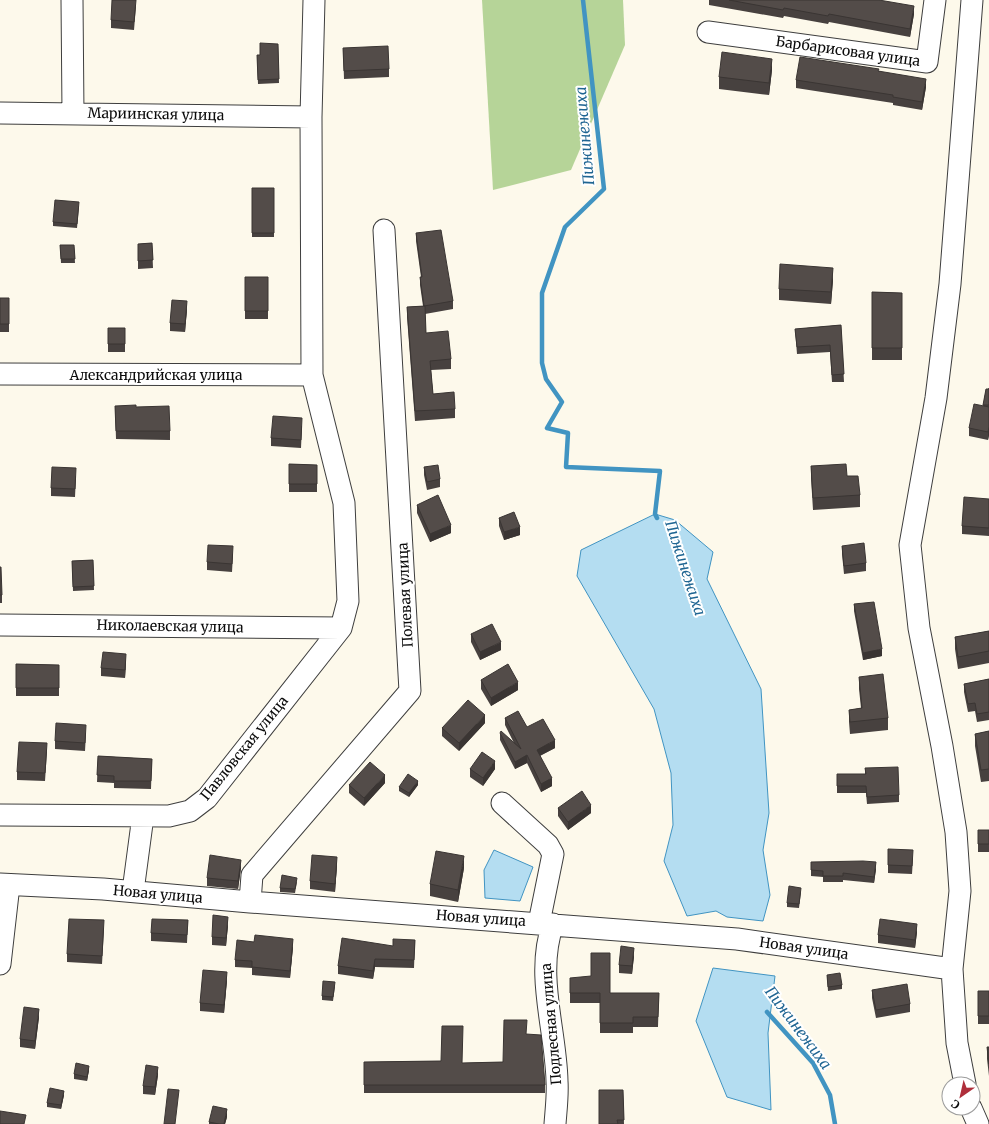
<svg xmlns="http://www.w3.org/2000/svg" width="989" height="1124" viewBox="0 0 989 1124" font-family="Merriweather,serif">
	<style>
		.forest { fill: #b6d498 }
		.water { fill: #b4ddf1; stroke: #4194c2 }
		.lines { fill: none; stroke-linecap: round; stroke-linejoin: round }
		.stream { stroke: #4194c2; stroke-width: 4.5 }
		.minor-casing { stroke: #3e3e3e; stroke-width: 23 }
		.minor { stroke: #fff; stroke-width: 21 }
		.wall { fill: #47413f }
		.shaded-wall { fill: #3a3533 }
		.building { fill: #534c49; stroke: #3a3533 }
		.labels { text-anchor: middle; stroke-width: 4; stroke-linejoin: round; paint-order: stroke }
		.street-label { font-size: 14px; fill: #0b0b0b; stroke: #fff }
		.water-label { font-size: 15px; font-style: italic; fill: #1f6592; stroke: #fff }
	</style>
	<rect width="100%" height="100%" fill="#fdf9eb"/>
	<!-- forest -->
	<path class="forest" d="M482 0H623L625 45 571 170 493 190Z"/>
	<!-- water -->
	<path class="water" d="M655 514 675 520 713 552 707 579 761 689 769 813 763 850 770 895 763 921 727 917 716 911 687 916 664 861 673 825 671 773 654 709 577 576 581 550Z
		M494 850 533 867 520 901 485 898 484 870Z
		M713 968 775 976 768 1033 771 1110 727 1097 696 1021Z"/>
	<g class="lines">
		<!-- stream -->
		<path class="stream" d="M583 0 604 189 565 227 542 293V363L546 379 562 402 547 428 568 433 566 467 660 471 655 514 657 518
			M767 1012 813 1063 830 1095 835 1124"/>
		<defs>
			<path id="minor" d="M72 0 73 113
				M708 32 927 62 935 0
				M0 113 311 117
				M0 374 312 375
				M0 625 341 628
				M502 803 548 845 553 854 539 923
				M0 815 169 816 190 811 207 798 341 628 348 601 344 503 312 375 311 117 314 0
				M0 884 103 889 250 902 737 939 952 969
				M133 891 143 816
				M250 902 252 875 410 691 384 230
				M553 924C535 974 556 1030 557 1081 558 1095 556 1110 555 1124
				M0 964 9 885
				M965 1084 957 1043 952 969 960 891 956 832 942 746 919 628 910 545 936 398 950 284 972 0
				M971 1108 978 1124"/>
		</defs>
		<!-- minor casing -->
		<use href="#minor" class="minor-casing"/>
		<!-- minor -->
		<use href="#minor" class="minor"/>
	</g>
	<!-- wall -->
	<path class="wall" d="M709 0H879L914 14 910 37 829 22 828 24 784 16 783 18 709 5Z
		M136 6 134 30 111 28V20Z
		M278 44 279 83 258 84 257 55H260Z
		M343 48 389 69V77L344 79Z
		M772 70 769 95 719 89V77Z
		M879 71 926 87 922 110 893 105V103L796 88V80Z
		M252 188H274V237H252Z
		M79 206 77 228 53 226V222Z
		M416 233 453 301V309L425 314 426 333 451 359V369L431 370 433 394 455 409V418L415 421 407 317V307L423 306 420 285V277H421L416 241Z
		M152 243 153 268 138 269V244Z
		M60 245H74L75 263H61Z
		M245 277H268V319H245Z
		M833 280 831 304 779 300V289Z
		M872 292 902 293V360H872Z
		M0 298H9V332H0Z
		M187 309 185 332 170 331V323Z
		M841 325 844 382H832L830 352 797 354 795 329Z
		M108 328H125V352H108Z
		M989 388V435L988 440 969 436V428L983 406 986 389H989Z
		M115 406 136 407 170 431V440L116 439Z
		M302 426 301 448 271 446V438Z
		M289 464 317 465V492H289Z
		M811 466 847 476 860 495V507L813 510 811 478Z
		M424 467 440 479V487L427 490 424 475Z
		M76 476 75 497 51 496V488Z
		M989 499V536L962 534V526Z
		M417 505 451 533 430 542 417 513Z
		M499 518 520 535 504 540 499 526Z
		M842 546 866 563V571L844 574 842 554Z
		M233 554 232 572 207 570V562Z
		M93 560 94 590 73 591 72 561Z
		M0 567 2 595V603H0Z
		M854 604 882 656 863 660 854 611Z
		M989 631V663L958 669 955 649V637Z
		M471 634 501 650 480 660 471 642Z
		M126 662 125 678 101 676V668Z
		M16 664 59 665V696H16Z
		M859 677 888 718V730L850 734 849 722V710L861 708 859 689Z
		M989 679V720L977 722 975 711 968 712 964 692V684Z
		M481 680 518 690 491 706 481 689Z
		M505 718 527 727 555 748 540 756 552 786 541 792 527 763 515 769 500 740V733L514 743 505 725Z
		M485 723 459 751 442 736V728Z
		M989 731V781L981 782 975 746V734Z
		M86 733 85 751 55 749V741Z
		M47 751 45 781 17 780V772Z
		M98 756 152 759 151 789 114 788V783L97 782Z
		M865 768 899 795V802L867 804 866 793H837V774H865Z
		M470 769H495L483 786 470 777Z
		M385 783 364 806 349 793V785Z
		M418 785 409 797 399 791V787Z
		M558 808 591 813 568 830 558 816Z
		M978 830H989V852H978Z
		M913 858 912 874 888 873V865Z
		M811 862 876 869 874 883 843 880V882H823V877L811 876Z
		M337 865 335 892 310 889V881Z
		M241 868 238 889 207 886V878Z
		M464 868 458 902 430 896V884Z
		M297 882 295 893 280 892V888Z
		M801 892 799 908 787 907V903Z
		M188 920 187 943 151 941V933Z
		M228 925 226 946 212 945V937Z
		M104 928 102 964 67 962V954Z
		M917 932 915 948 878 943V935Z
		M415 940 414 968 375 967 373 979 338 974V966L393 946Z
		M293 947 290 978 252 975V968L235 967V960Z
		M634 956 632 974 619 973V965Z
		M827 975 842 985V989L828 991Z
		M570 978 610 993H659L658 1027H633V1033H600V1003H570Z
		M227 980 224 1013 200 1011V1003Z
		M335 986 333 1001 322 1000V996Z
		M872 990 910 1004V1012L876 1018 872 998Z
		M978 991H989V1024H978Z
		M39 1017 35 1049 20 1047V1039Z
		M527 1034 545 1085V1093H364V1062L441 1061 463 1063 503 1062Z
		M987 1047H989V1076L987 1059Z
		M89 1070 87 1081 74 1079V1074Z
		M158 1075 155 1095 143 1094V1086Z
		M623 1090 624 1124H599Z
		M64 1095 61 1109 47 1107V1103Z
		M227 1117 225 1124H209V1122Z"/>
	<!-- shaded-wall -->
	<path class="shaded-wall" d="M914 6V14L910 37V29Z
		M772 59V70L769 95V83Z
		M926 79V87L922 110V102Z
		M833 268V280L831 304V292Z
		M187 301V309L185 332V324Z
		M989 427V435L988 440V432Z
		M451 525V533L430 542V534Z
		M520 527V535L504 540V532Z
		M501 642V650L480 660V652Z
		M882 649V656L863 660V653Z
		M126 654V662L125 678V670Z
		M518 682V690L491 706V698Z
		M485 715V723L459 751V743Z
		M555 740V748L537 757V750Z
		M527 755V763L515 769V762Z
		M495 761V769L483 786V778Z
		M385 775V783L364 806V798Z
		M552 778V786L541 792V784Z
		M418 781V785L409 797V793Z
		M591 805V813L568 830V822Z
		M464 856V868L458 902V890Z
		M337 857V865L335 892V884Z
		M241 860V868L238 889V881Z
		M876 862V869L874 883V877Z
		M228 917V925L226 946V938Z
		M917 924V932L915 948V940Z
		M293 939V947L290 978V971Z
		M634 948V956L632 974V966Z
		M375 959V967L373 979V971Z
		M227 972V980L224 1013V1005Z
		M39 1009V1017L35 1049V1041Z
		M89 1066V1070L87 1081V1077Z
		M158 1067V1075L155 1095V1087Z
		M64 1091V1095L61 1109V1105Z
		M227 1109V1117L225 1124H224Z"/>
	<!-- building -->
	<path class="building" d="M112 0H136L134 22 111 20Z
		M729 0H879L914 6 910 29 829 14 828 16 784 8 783 10Z
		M260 43 278 44 279 79 258 80 257 55H260Z
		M388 46 389 69 344 71 343 48Z
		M722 52 772 59 769 83 719 77Z
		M800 57 879 69 878 71 926 79 922 102 893 97V95L796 80Z
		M252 188H274V233H252Z
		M55 200 79 202 77 224 53 222Z
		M441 230 453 301 424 306 420 277H422L416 233Z
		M152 243 153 260 138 261V244Z
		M60 245H74L75 259H61Z
		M780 264 833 268 831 292 779 289Z
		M245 277H268V311H245Z
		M872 292 902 293V348H872Z
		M0 298H9V324H0Z
		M172 300 187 301 185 324 170 323Z
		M425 306 426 333 448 331 451 359 430 361 433 394 454 392 455 409 415 411 407 307Z
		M841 325 844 374 832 375 830 345 797 347 795 329Z
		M108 328H125V344H108Z
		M989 388V405H983L986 389H989Z
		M974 404 989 407V427L988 432 969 428Z
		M136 405V407L169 406 170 431H116L115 406Z
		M273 416 302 418 301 440 271 438Z
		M289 464 317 465V484H289Z
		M846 464 847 476H858L860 495 813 498 811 466Z
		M438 465 440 479 427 482 424 467Z
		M52 467 76 468 75 489 51 488Z
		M438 495 451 525 430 534 417 505Z
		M964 497 989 499V528L962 526Z
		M514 512 520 527 504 532 499 518Z
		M864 543 866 563 844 566 842 546Z
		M208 545 233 546 232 564 207 562Z
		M93 560 94 586 73 587 72 561Z
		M0 567H1L2 595H0Z
		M874 602 882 649 863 653 854 604Z
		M492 624 501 642 480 652 471 634Z
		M989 631V651L958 657 955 637Z
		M103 652 126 654 125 670 101 668Z
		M16 664 59 665V688H16Z
		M508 664 518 682 491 698 481 680Z
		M883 674 888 718 850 722 849 710 862 708 859 677Z
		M989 679V712L977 714 975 703 968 704 964 684Z
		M468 700 485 715 459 743 442 728Z
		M518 711 527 727 543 719 555 740 537 750 552 778 541 784 527 755 515 762 500 733 501 731 521 749 505 718Z
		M56 723 86 725 85 743 55 741Z
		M989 731V769L981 770 975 734Z
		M19 742 47 743 45 773 17 772Z
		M482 752 495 761 483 778 470 769Z
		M98 756 152 759 151 781H114V776L97 775Z
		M370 762 385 775 364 798 349 785Z
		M898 767 899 795 867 797 866 786H837V774H866L865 768Z
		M408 774 418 781 409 793 399 787Z
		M582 791 591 805 568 822 558 808Z
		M978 830H989V844H978Z
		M888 849 913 850 912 866 888 865Z
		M436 851 464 856 458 890 430 884Z
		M210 855 241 860 238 881 207 878Z
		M312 855 337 857 335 884 310 881Z
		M863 861 876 862 874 877 843 873V876H823V871L811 870V862Z
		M282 875 297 878 295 889 280 888Z
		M789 886 801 888 799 904 787 903Z
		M213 915 228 917 226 938 212 937Z
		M69 919 104 920 102 956 67 954Z
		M152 919 188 920 187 935 151 933Z
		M880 919 917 924 915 940 878 935Z
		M255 935 293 939 290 971 252 967V961L235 960 237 940 254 942Z
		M342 938 393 946V939L415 940 414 960 375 959 373 971 338 966Z
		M621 946 634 948 632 966 619 965Z
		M591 953H610V993H659L658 1017H633V1023H600V993H570V978L591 976Z
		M203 970 227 972 224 1005 200 1003Z
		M840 973 842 985 828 987 827 975Z
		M323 981 335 982 333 997 322 996Z
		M907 984 910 1004 876 1010 872 990Z
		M978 991H989V1016H978Z
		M24 1007 39 1009 35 1041 20 1039Z
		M504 1020H527L526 1034 541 1035 545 1085H364V1062L441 1061 442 1026H463L462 1063 503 1062Z
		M987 1047H989V1064Z
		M76 1063 89 1066 87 1077 74 1074Z
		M146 1065 158 1067 155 1087 143 1086Z
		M50 1088 64 1091 61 1105 47 1103Z
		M168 1089 179 1090 175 1124H164Z
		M599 1090H623L624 1120H617L618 1124H599Z
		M213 1106 227 1109 224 1124H219L209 1122Z
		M0 1111 26 1115 24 1124H0Z"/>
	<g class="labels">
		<!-- street labels -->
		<g class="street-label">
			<text transform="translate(848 51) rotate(8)" y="5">Барбарисовая улица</text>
			<text transform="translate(156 114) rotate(1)" y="5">Мариинская улица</text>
			<text x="156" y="380">Александрийская улица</text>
			<text transform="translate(405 595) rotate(-93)" y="5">Полевая улица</text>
			<text transform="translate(170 626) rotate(1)" y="5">Николаевская улица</text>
			<text transform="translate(244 748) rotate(-51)" y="5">Павловская улица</text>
			<text transform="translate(158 894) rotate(5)" y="5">Новая улица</text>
			<text transform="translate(481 918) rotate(4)" y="5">Новая улица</text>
			<text transform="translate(804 948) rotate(8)" y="5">Новая улица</text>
			<text transform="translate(551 1024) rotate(-95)" y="5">Подлесная улица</text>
		</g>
		<!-- water labels -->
		<g class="water-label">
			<text transform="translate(585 136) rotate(-95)" y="5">Пижинежиха</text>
			<text transform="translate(685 568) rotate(72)" y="5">Пижинежиха</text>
			<text transform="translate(798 1028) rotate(53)" y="5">Пижинежиха</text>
		</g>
	</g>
	<!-- north arrow -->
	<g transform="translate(961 1096) rotate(214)"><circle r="19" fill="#ffffff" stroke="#9d9d9d"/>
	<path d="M0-3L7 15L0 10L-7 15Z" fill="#af2f3b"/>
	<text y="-6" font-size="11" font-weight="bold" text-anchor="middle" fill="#0b0b0b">С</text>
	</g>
</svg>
